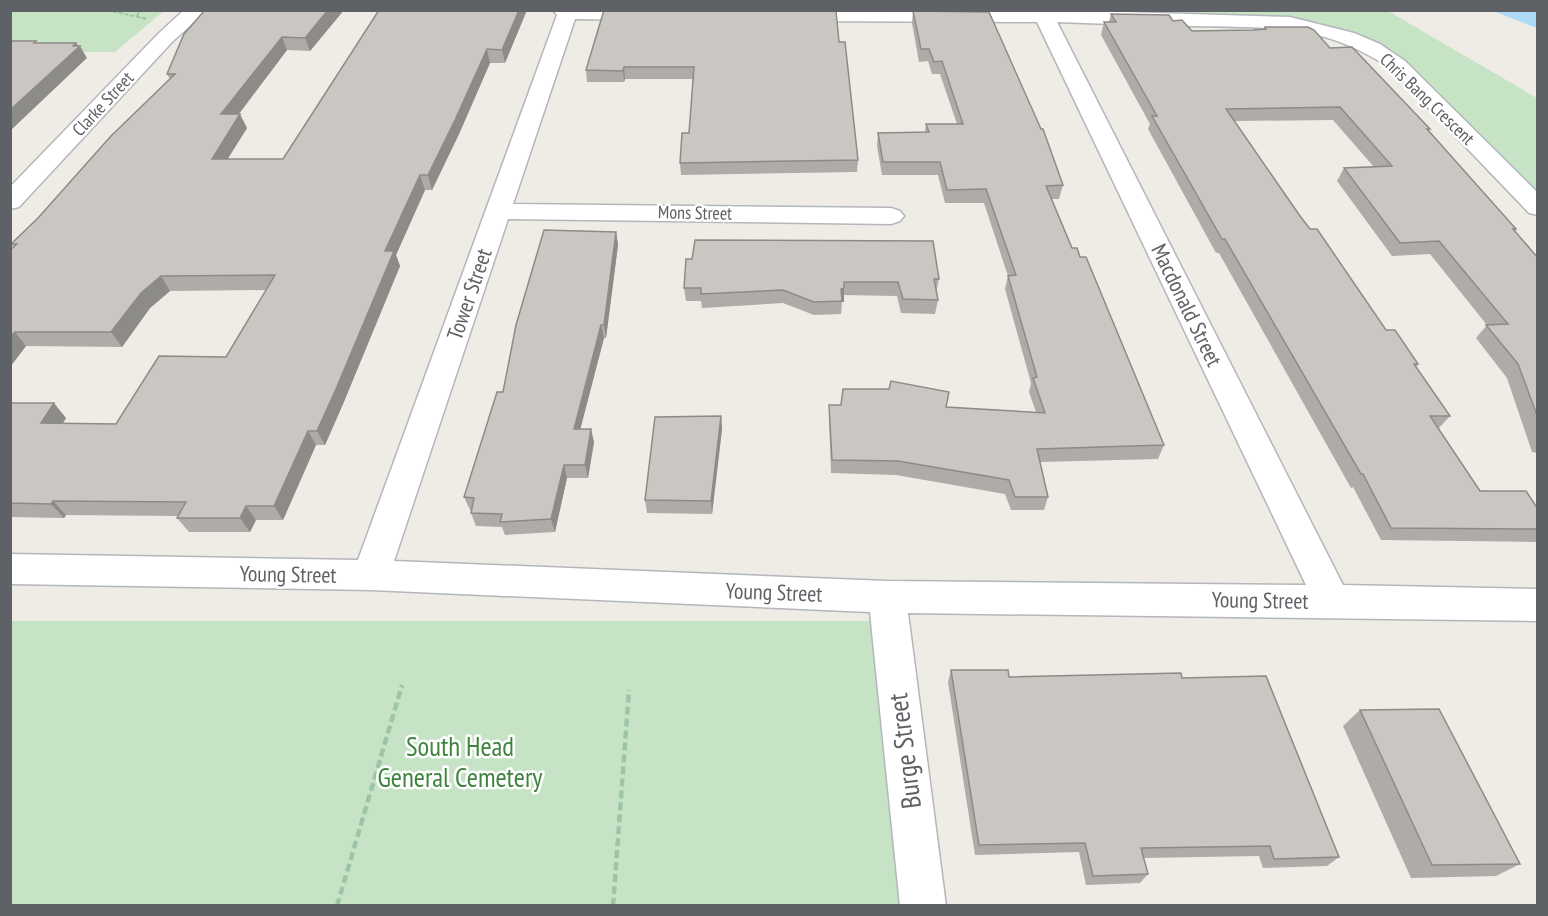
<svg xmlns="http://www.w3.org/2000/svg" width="1548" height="916" viewBox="0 0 1548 916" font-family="'PT Sans Narrow',sans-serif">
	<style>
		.green { fill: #c6e4c5 }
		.water { fill: #addbf7 }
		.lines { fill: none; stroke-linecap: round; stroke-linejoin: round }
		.street-casing { stroke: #b3b6ba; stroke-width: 3 }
		.path-far1 { stroke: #9ec4a8; stroke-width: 2; stroke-dasharray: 4 2; stroke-linecap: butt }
		.path { stroke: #9ec4a8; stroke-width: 4.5; stroke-dasharray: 8 4; stroke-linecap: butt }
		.street { fill: #fff; fill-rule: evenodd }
		.wall { fill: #aeaba8 }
		.shaded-wall { fill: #8d8b88 }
		.building { fill: #cac7c3; stroke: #8d8b88; stroke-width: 1.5 }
		.labels { text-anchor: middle; stroke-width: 5; stroke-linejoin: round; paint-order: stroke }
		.far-street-label { font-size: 18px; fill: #5e6165; stroke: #fff }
		.street-label { font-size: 22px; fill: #5e6165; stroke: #fff }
		.near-park-label { font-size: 27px; fill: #3e843e; stroke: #fff }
		.near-street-label { font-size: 27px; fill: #5e6165; stroke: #fff }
	</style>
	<rect width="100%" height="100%" fill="#efece6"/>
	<!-- green -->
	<path class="green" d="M11 11H164L115 52H11Z
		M1182 11H1388L1537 98V206L1406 74 1350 43 1284 24 1188 18Z
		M10 621H877L909 905H11Z"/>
	<!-- water -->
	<path class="water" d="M1493 11H1537V28Z"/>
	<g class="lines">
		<defs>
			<path id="street" d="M208 10 173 41 19 207 10 209V187L159 33 184 10Z
				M553 10H653L656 14 653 18 646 20 575 19 513 204 891 208 900 211 904 216 900 221 891 224 508 219 394 561 887 581 1306 585 1037 22 791 21 784 19 781 15 786 10H1058L1290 17 1354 33 1380 44 1405 61 1538 193V215L1529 213 1391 69C1325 23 1270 28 1194 26 1148 25 1103 24 1057 22L1343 585 1538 589V621L908 613 946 906H900L870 612 371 590 10 584V554L358 560 557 15Z"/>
		</defs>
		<!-- street casing -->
		<use href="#street" class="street-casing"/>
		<!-- path-far1 -->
		<path class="path-far1" d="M107 10 147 19
			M137 16 140 10"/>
		<!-- path -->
		<path class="path" d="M337 906 402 685
			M613 906 629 690"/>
		<!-- street -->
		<use href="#street" class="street"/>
	</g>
	<!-- wall -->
	<path class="wall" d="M344 10 310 51 287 50 239 114 247 128 227 159H283L527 10 505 63H490L459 134 432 190H425L396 255 400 266 343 404 325 445H316L283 520H256L250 532H189L177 518 178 516 66 515 64 518 10 517V403L66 418 63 423 116 424 226 357 266 290 170 291 150 308 122 347 26 346 10 367V250L14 247 11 244 38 218 170 79 167 74Z
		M913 11 1063 185 1059 199H1052L1072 248 1080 257 1164 445 1158 459 1040 462 1048 497 1044 510H1011L1005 494 896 475 831 473 829 418V405L946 407 1036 412 1029 392 1031 383 1005 289 1008 276 984 203H945L938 175H882L877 146 878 133 925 132 926 124H957L940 74H932L928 61 919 62 912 23Z
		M1111 14 1173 21 1192 31 1253 30 1264 29 1265 27 1330 48 1430 129 1429 131 1516 229 1515 231 1538 258V453L1532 452 1507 378 1476 338 1487 325 1430 254 1392 256 1337 181 1344 168 1374 167 1333 120 1235 121 1300 216 1386 330 1418 364 1416 367 1450 416 1438 429 1480 491 1538 509V542L1381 540 1353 487 1351 488 1219 253H1216L1148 129 1150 124 1101 35 1104 22H1109Z
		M839 42 858 160 857 172 681 175 680 163 689 133 693 79H625L624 82H587L586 70Z
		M616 232 618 245 606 338H604L580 429 594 442 588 478H567L555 532 505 535 502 527 476 526 471 513V510H470L464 497 503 392Z
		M686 259 939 279 936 293 938 300 935 314 901 313 897 296 844 295V302H842L841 314 814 315 783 303 702 308 701 301H686L684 288Z
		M721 416 722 429 712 514 647 513 645 500Z
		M951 670 1009 677 1182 678 1339 857 1327 866 1263 868 1259 856 1143 858 1148 874 1140 883 1086 885 1079 852 975 855 948 682Z
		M1360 710 1520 864 1496 876 1411 878 1343 726Z"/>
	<!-- shaded-wall -->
	<path class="shaded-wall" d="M328 10H344L310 51 305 38Z
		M519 10H527L505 63 502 50Z
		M282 37 287 50 228 128 221 114Z
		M76 43 79 47 80 46 87 58 10 131V110Z
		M487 49 490 63 459 134 432 190 428 175Z
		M624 67 625 79 624 82 623 71Z
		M240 114 247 128 219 173 212 159Z
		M420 175 425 190 396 255 400 266 343 404 325 445 317 431 385 251Z
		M616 232 618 245 606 338 604 325Z
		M161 276 170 291 150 308 122 347 111 332 141 293Z
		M844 288V302H842L841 289Z
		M601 325 604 338 577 442 574 429Z
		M15 332 26 346 10 367V337Z
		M54 403 66 418 53 438 41 423Z
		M721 416 722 429 712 514 711 501Z
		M591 429 594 442 588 478 585 465Z
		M308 431 316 445 283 520 274 506Z
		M564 465 567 478 555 532 551 519Z
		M53 501 66 515 64 518 51 504Z
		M246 506 256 520 250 532 240 518Z"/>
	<!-- building -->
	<path class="building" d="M205 10H328L305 38 282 37 221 114H240L212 159H283L379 10H519L502 50 487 49 455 120 428 175H420L385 251H394L336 389 317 431H308L274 506H246L240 518H177L186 502 53 501 51 504 10 503V403H54L41 423 116 424 159 356 226 357 275 275 161 276 141 293 111 332H15L10 337V250L17 244H11L38 218 111 136 175 74H167L184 34Z
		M604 10 836 11 839 42H845L858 160 680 163 682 133H689L694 67H624L623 71 586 70Z
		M913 11 989 12 1041 129H1043L1063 185 1046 186 1072 248H1077L1080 257H1086L1164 445 1037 449 1048 497H1015L1009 480 898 461 832 460 829 405H841L843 389H889L891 381 949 392 946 407 1045 413 1033 378 1037 377 1008 276 1016 275 986 189 947 190 940 162H883L878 133 929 132 926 124H963L942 61 934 62 929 49H921Z
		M1111 14 1169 15 1173 21 1182 20 1192 31 1253 30 1266 29 1265 27H1308L1314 30 1330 48 1352 47 1430 129H1427L1516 229H1513L1538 258V418L1518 364 1486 325 1508 324 1439 241 1400 243 1344 168 1392 166 1340 107 1226 109 1300 216 1310 229H1317L1386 330H1395L1418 364H1414L1450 416H1430L1480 491H1526L1538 509V529L1391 528 1363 474H1361L1225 239H1222L1152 116H1157L1104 22H1116Z
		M10 41H36L34 43H76L73 46H80L10 110Z
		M544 230 616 232 604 325H601L574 429H591L585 465H564L551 519 500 522 502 514 471 513 474 498 464 497 497 392H503L516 325Z
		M695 240 933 241 939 279H934L938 300 903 299 898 282H844V288L841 289 842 301 814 302 783 290 701 294V288H684L686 259H692Z
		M721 416 711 501 645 500 655 417Z
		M951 670H1008L1009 677 1181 673 1182 678 1266 676 1339 857 1274 859 1270 846 1141 848 1148 874 1093 876 1085 843 979 845Z
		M1439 709 1520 864 1432 865 1360 710Z"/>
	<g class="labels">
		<!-- far-street labels -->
		<g class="far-street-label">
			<text transform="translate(1427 99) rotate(44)" y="6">Chris Bang Crescent</text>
			<text transform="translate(103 104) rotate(-47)" y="6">Clarke Street</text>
			<text transform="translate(695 213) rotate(1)" y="6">Mons Street</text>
		</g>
		<!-- street labels -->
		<g class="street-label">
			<text transform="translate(469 294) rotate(-71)" y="8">Tower Street</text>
			<text transform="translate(1187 305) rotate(64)" y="8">Macdonald Street</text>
			<text transform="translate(288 574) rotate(1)" y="8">Young Street</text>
			<text transform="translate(774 592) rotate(2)" y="8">Young Street</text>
			<text transform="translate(1260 600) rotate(1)" y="8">Young Street</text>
		</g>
		<!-- near-park labels -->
		<g class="near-park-label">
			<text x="460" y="756">South Head<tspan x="460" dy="31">General Cemetery</tspan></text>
		</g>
		<!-- near-street labels -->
		<g class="near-street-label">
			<text transform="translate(905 751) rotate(-97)" y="9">Burge Street</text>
		</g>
	</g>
	<!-- border -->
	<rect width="1548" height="916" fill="none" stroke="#5e6165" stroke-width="24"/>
</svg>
